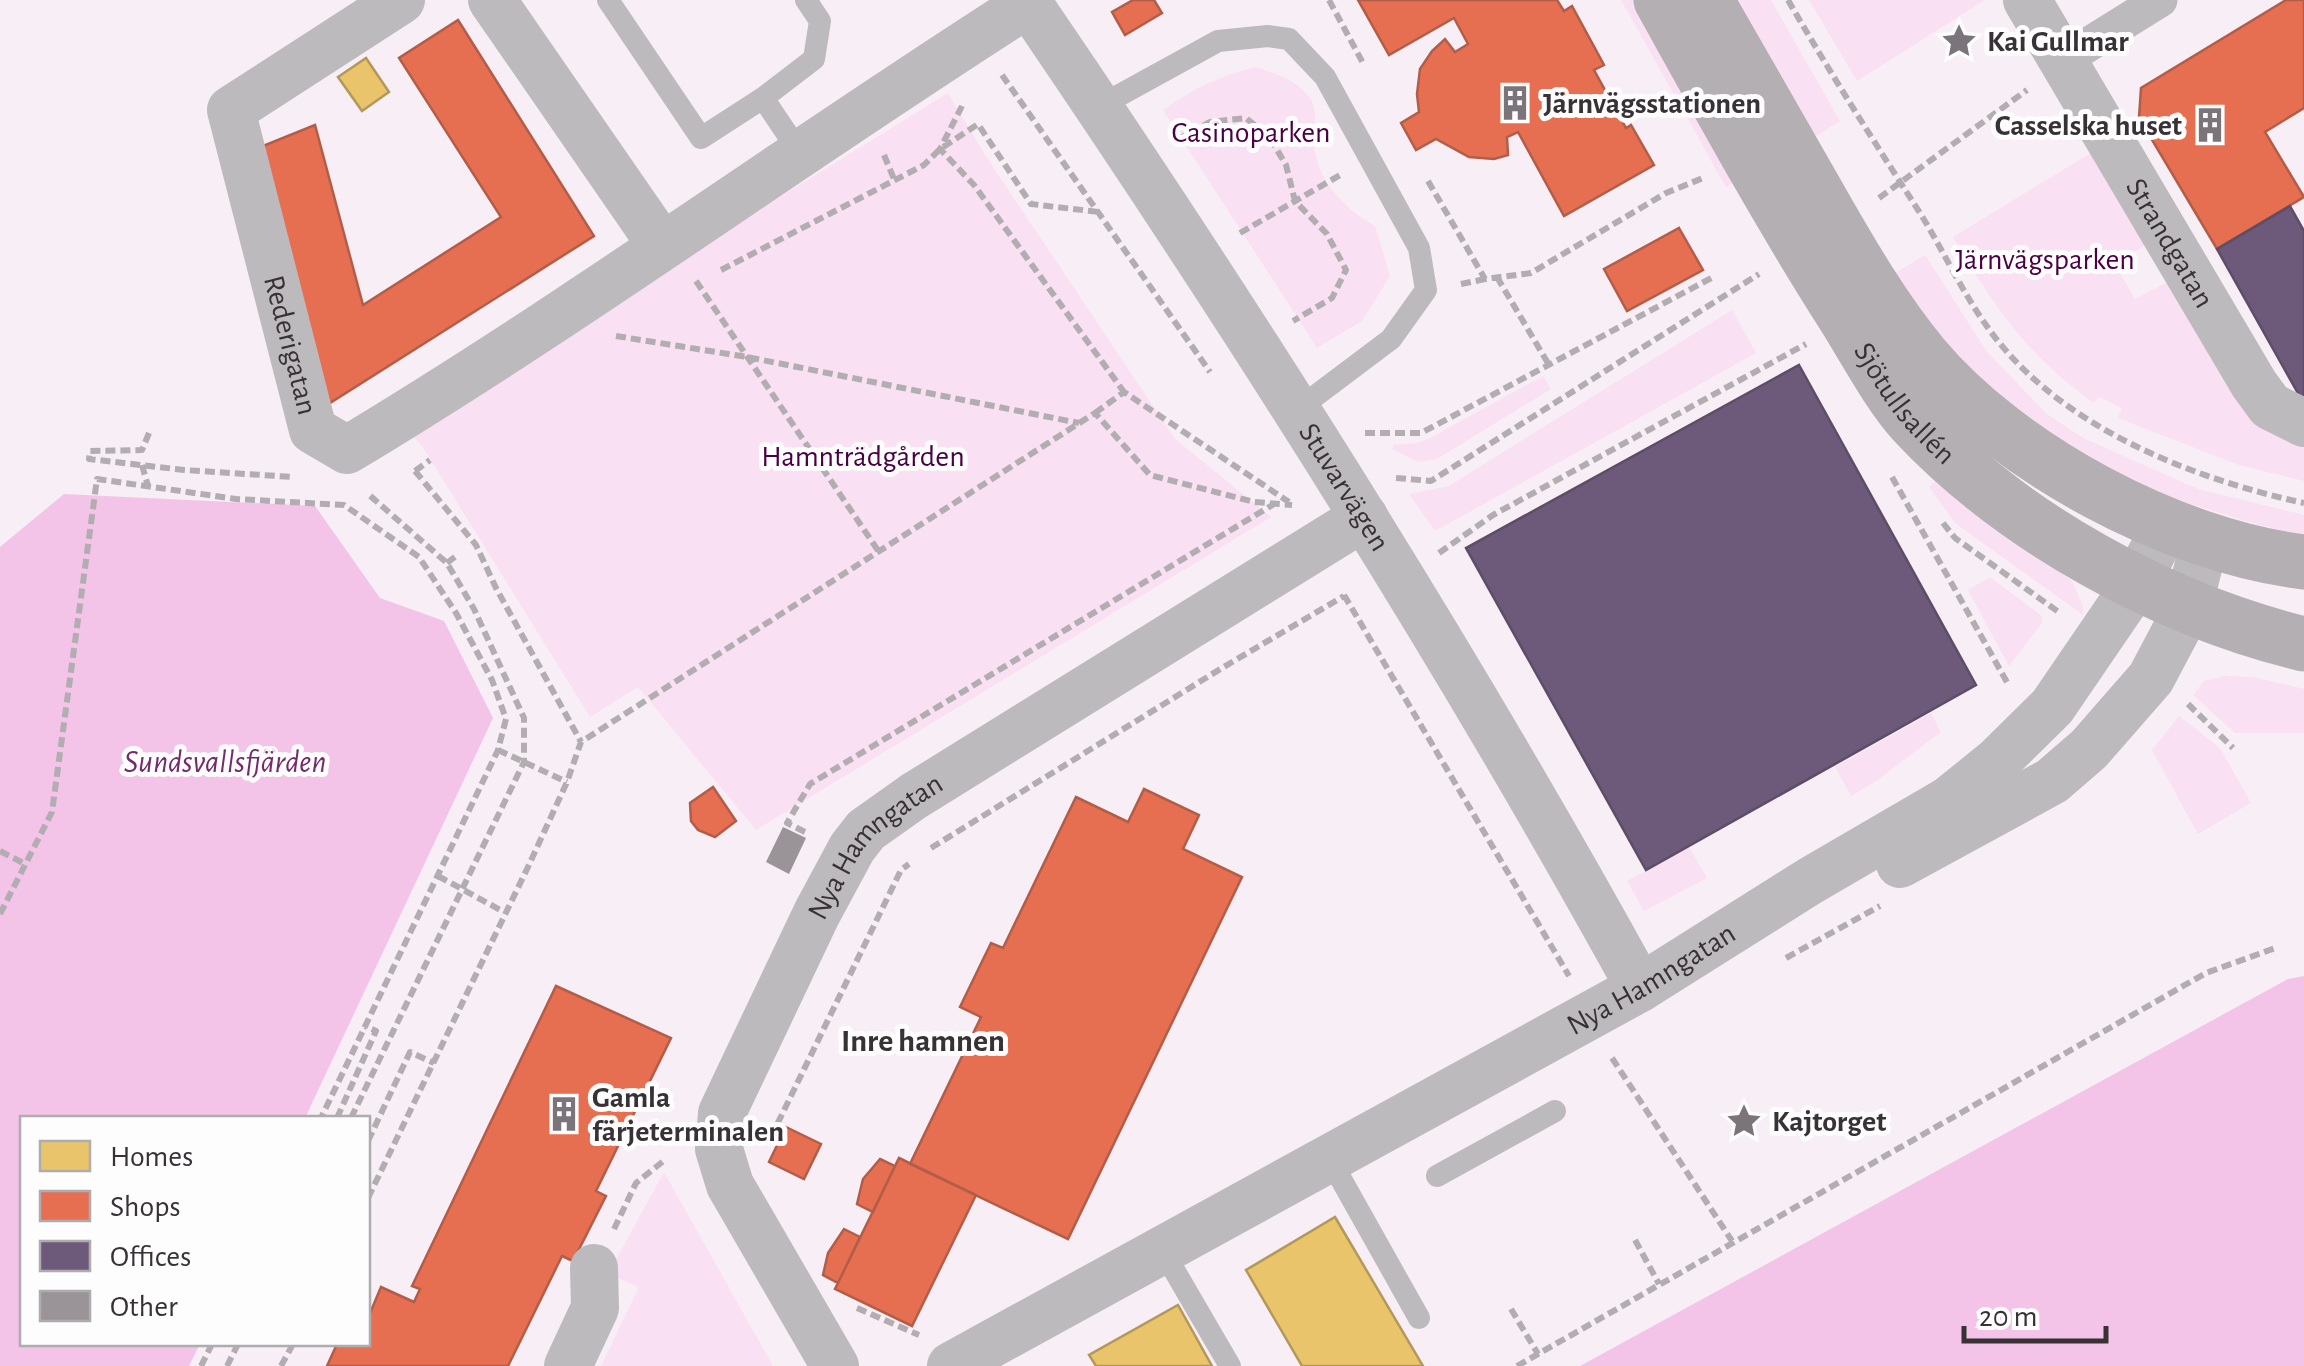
<svg xmlns="http://www.w3.org/2000/svg" width="2304" height="1366" viewBox="0 0 2304 1366" font-family="'Alegreya Sans',sans-serif">
	<style>
		.green { fill: #f9e0f3 }
		.water { fill: #f3c3e8 }
		.homes { fill: #e9c46a; stroke: #b4985b; stroke-width: 2.5 }
		.shops { fill: #e76f51; stroke: #b25d49; stroke-width: 2.5 }
		.offices { fill: #6d597a; stroke: #5d4d66; stroke-width: 2.5 }
		.building { fill: #9a9499 }
		.lines { fill: none; stroke-linecap: round; stroke-linejoin: round }
		.path { stroke: #b1adb0; stroke-width: 6; stroke-dasharray: 10 5; stroke-linecap: butt }
		.service { stroke: #bdbabd; stroke-width: 22 }
		.pedestrian { stroke: #bdbabd; stroke-width: 35 }
		.minor { stroke: #bdbabd; stroke-width: 48 }
		.secondary { stroke: #b3afb2; stroke-width: 55 }
		.labels { text-anchor: middle; stroke-width: 10; stroke-linejoin: round; paint-order: stroke }
		.poi-label { font-size: 30px; font-weight: bold; fill: #383237; stroke: #fdfdfd; text-anchor: start }
		.park-label { font-size: 30px; fill: #4a0042; stroke: #fdfdfd }
		.street-label { font-size: 30px; fill: #383237; stroke: #fdfdfd }
		.water-label { font-size: 32px; font-style: italic; fill: #742b69; stroke: #fdfdfd }
		.neighbourhood-label { font-size: 32px; font-weight: bold; fill: #383237; stroke: #fdfdfd }
	</style>
	<rect width="100%" height="100%" fill="#f8eef5"/>
	<!-- green -->
	<path class="green" d="M1621 0H1645L1745 176 1726 187Z
		M1724 0H1771L1840 121 1806 142Z
		M1809 0H1985L1857 81Z
		M1255 67C1276 74 1295 79 1309 97 1318 109 1314 120 1314 134 1311 174 1342 208 1375 226L1390 276 1362 321 1317 348 1163 110C1192 89 1220 76 1255 67Z
		M948 93 985 155 1175 439 1271 517 756 830 638 687 590 717 424 449 411 434 681 258Z
		M2094 151 2148 244 2114 263 2135 299 2169 281 2304 437V481L2239 465 2118 418 2122 408 2099 397 2094 403C2024 352 1997 310 1953 237Z
		M1925 255 1987 352 2047 414 2083 438 2198 489 2304 515V535L2259 525 2146 490 1998 405 1886 279Z
		M1732 310 1756 353 1435 531 1409 494 1449 486Z
		M1543 376 1551 389 1437 459 1418 462 1392 449 1394 445 1418 443 1430 438Z
		M1938 479 2072 581 2083 606V615L1955 523 1929 487Z
		M1990 577 2042 616V623L2009 666 1968 590Z
		M2225 676 2253 677 2304 689V733H2235L2193 695 2204 681Z
		M1931 713 1941 732 1876 781 1851 796 1835 767Z
		M2179 716 2220 748 2251 803 2198 834 2152 750Z
		M1689 847 1707 878 1644 911 1627 881Z
		M664 1172 773 1366H601L639 1287 608 1274Z"/>
	<!-- water -->
	<path class="water" d="M64 494 315 506 380 598 444 621 493 718 305 1118H22V1344H200L189 1366H0V547Z
		M2304 976V1366H1580L2288 979Z"/>
	<!-- homes -->
	<path class="homes" d="M366 58 389 92 362 111 338 77Z
		M1335 1217 1423 1366H1302L1246 1270Z
		M1178 1305 1212 1366H1096L1089 1355Z"/>
	<!-- shops -->
	<path class="shops" d="M1133 0H1154L1162 13 1125 35 1112 12Z
		M1358 0H1557L1564 11 1572 6 1604 65 1594 70 1626 128 1631 125 1654 165 1564 216 1518 132 1507 137 1508 155 1494 159 1469 157 1436 139 1416 150 1401 123 1419 112 1417 94 1420 69 1432 51 1445 39 1455 52 1468 44 1454 18 1389 55Z
		M2286 0H2304V108L2265 132 2304 197 2217 249 2139 118 2141 88Z
		M458 20 594 236 330 403 253 150 315 125 363 305 501 217 399 58Z
		M1679 228 1703 270 1627 311 1604 269Z
		M713 787 736 821 715 837 698 830 691 821 690 803Z
		M1144 789 1199 815 1183 849 1242 877 1068 1239 910 1164 981 1017 960 1007 991 943 1003 948 1076 797 1128 822Z
		M556 986 671 1038 596 1191 606 1196 573 1261 562 1256 508 1366H327L337 1344H368V1318L381 1287 414 1302 420 1289 412 1286Z
		M786 1127 821 1144 804 1179 769 1162Z
		M899 1158 976 1195 912 1326 835 1289Z
		M880 1159 895 1166 873 1212 857 1204 863 1179Z
		M844 1229 860 1237 838 1283 823 1275 828 1253Z"/>
	<!-- offices -->
	<path class="offices" d="M2290 206 2304 231V404L2217 249Z
		M1799 365 1976 685 1646 870 1466 548Z"/>
	<!-- building -->
	<path class="building" d="M783 827 806 838 789 874 766 862Z"/>
	<g class="lines">
		<!-- path -->
		<path class="path" d="M1329 0 1364 65
			M1788 0C1830 73 1875 143 1920 213 1943 250 1961 290 1986 325 2055 425 2189 478 2304 503
			M1002 75 1210 372
			M962 106 940 149 974 185 1124 392
			M1177 140 1210 122 1246 118 1270 138 1286 165 1295 201 1327 234 1346 270 1332 298 1293 321
			M884 155 894 179
			M1428 181 1485 279 1531 273 1666 193 1703 178
			M1879 198 2027 90
			M1240 233 1342 174
			M721 270 924 165 940 149 978 124 1031 204 1099 212
			M1497 277 1549 365
			M696 281 879 552
			M1461 284 1485 279
			M616 336 747 357 1079 423
			M1095 413 1124 392 1289 502
			M149 433 142 450 90 451 89 459 184 470 293 477
			M1365 433H1421L1715 276
			M142 465 148 486
			M415 471 430 460
			M415 471 476 545 496 588 581 742
			M1892 477 2008 684
			M1396 478 1431 481 1759 274
			M1943 523 1955 538 2060 613
			M1439 553 1493 515 1806 344
			M447 563 456 556
			M1344 595 1569 976
			M2188 704 2233 748
			M498 750 567 782
			M805 832 787 823 810 784 1274 504
			M931 848 1222 668 1344 596
			M0 851 25 864
			M438 876 504 912
			M0 914 52 812 97 479 236 499 344 505 419 557 456 613 492 680 506 719 498 750 321 1118
			M1786 958 1880 906
			M1612 1058 1732 1241
			M337 1118 376 1031 365 1026
			M351 1118 524 762V718L474 609 447 563 367 493
			M771 1137 901 870 909 864
			M368 1141 410 1052 434 1063
			M368 1198 528 867 567 782 581 742 1095 413 1150 475 1254 502 1292 505
			M614 1229 636 1183 666 1159
			M1635 1240 1659 1284
			M857 1308 919 1335
			M1511 1309 1538 1354
			M201 1366 212 1344
			M227 1366 238 1344
			M281 1366 293 1344
			M1517 1366 2206 973 2278 947"/>
		<!-- service -->
		<path class="service" d="M608 0 701 138 763 98 800 153
			M763 98 814 59 820 21 806 0
			M1098 107 1218 41 1268 36 1289 39 1325 77 1419 248 1426 290 1391 339 1298 409
			M1328 1156 1419 1318
			M1437 1176 1555 1111
			M1163 1251 1230 1366"/>
		<!-- pedestrian -->
		<path class="pedestrian" d="M2062 61 2160 0"/>
		<!-- minor -->
		<g class="minor">
			<path id="s1" d="M401 0 231 110 313 430 347 450C580 310 799 149 1029 3"/>
			<path d="M492 0 662 246"/>
			<path id="s2" d="M1026 0C1245 321 1453 648 1640 988"/>
			<path id="s3" d="M2027 0 2254 384 2270 406 2304 423"/>
			<path d="M1900 864 2052 781 2089 749 2151 678 2188 608 2205 540"/>
			<path d="M568 1366 595 1308 594 1268"/>
			<path id="s4" d="M835 1366 730 1185 719 1149 722 1113 817 913 852 848 866 830 914 796 1364 517"/>
			<path id="s5" d="M951 1366 1640 988 1810 881 1949 800 1996 762 2052 707 2136 584 2165 527"/>
		</g>
		<!-- secondary -->
		<g class="secondary">
			<path id="s6" d="M1661 0C1720 106 1778 212 1843 314 1864 347 1889 395 1914 422 2013 528 2164 610 2304 644"/>
			<path d="M1706 0C1741 62 1777 123 1812 185 1846 244 1879 304 1923 357 2009 459 2172 546 2304 562"/>
		</g>
	</g>
	<!-- icons -->
	<defs>
		<symbol id="sight-bare" viewBox="-9 -9 18 18"><path d="M0-6L1.8-2.2L6-1.7L2.9 1.2L3.7 5.4L0 3.3L-3.7 5.4L-2.9 1.2L-6-1.7L-1.8-2.2Z" fill="#7b747a" stroke="#fdfdfd" stroke-width="2.5" paint-order="stroke"/></symbol>
		<symbol id="building-bare" viewBox="-9 -9 18 18"><path d="M-4-6H4V6H1V3H-1V6H-4ZM-2.5-4.3h1.7v1.8h-1.7ZM.8-4.3h1.7v1.8H.8ZM-2.5-1h1.7V.8h-1.7ZM.8-1h1.7V.8H.8Z" fill="#7b747a" stroke="#fdfdfd" stroke-width="2.5" paint-order="stroke"/></symbol>
	</defs>
	<g fill-rule="evenodd">
		<use href="#sight-bare" x="1934" y="16" width="50" height="50"/>
		<use href="#building-bare" x="1490" y="78" width="50" height="50"/>
		<use href="#building-bare" x="2185" y="100" width="50" height="50"/>
		<use href="#building-bare" x="539" y="1089" width="50" height="50"/>
		<use href="#sight-bare" x="1719" y="1096" width="50" height="50"/>
	</g>
	<g class="labels">
		<!-- poi labels -->
		<g class="poi-label">
			<text x="1987" y="51">Kai Gullmar</text>
			<text x="1543" y="113">Järnvägsstationen</text>
			<text x="2182" y="135" text-anchor="end">Casselska huset</text>
			<text x="592" y="1107">Gamla<tspan x="592" dy="34">färjeterminalen</tspan></text>
			<text x="1772" y="1131">Kajtorget</text>
		</g>
		<!-- park labels -->
		<g class="park-label">
			<text x="1251" y="142">Casinoparken</text>
			<text x="2045" y="269">Järnvägsparken</text>
			<text x="863" y="466">Hamnträdgården</text>
		</g>
		<!-- street labels -->
		<g class="street-label">
			<text dy="10" stroke="none"><textPath href="#s3" startOffset="282">Strandgatan</textPath></text>
			<text dy="10" stroke="none"><textPath href="#s1" startOffset="445">Rederigatan</textPath></text>
			<text dy="10" stroke="none"><textPath href="#s6" startOffset="472">Sjötullsallén</textPath></text>
			<text dy="10" stroke="none"><textPath href="#s2" startOffset="582">Stuvarvägen</textPath></text>
			<text dy="10" stroke="none"><textPath href="#s4" startOffset="595">Nya Hamngatan</textPath></text>
			<text dy="10" stroke="none"><textPath href="#s5" startOffset="800">Nya Hamngatan</textPath></text>
		</g>
		<!-- water labels -->
		<g class="water-label">
			<text x="225" y="772">Sundsvallsfjärden</text>
		</g>
		<!-- neighbourhood labels -->
		<g class="neighbourhood-label">
			<text x="923" y="1051">Inre hamnen</text>
		</g>
	</g>
	<!-- legend -->
	<rect x="20" y="1116" width="350" height="230" fill="#fdfdfd" stroke="#aeacae" stroke-width="2.5"/>
	<rect x="40" y="1141" width="50" height="30" fill="#e9c46a" stroke="#aeacae" stroke-width="2.5"/>
	<text x="110" y="1166" font-size="30" fill="#383237">Homes</text>
	<rect x="40" y="1191" width="50" height="30" fill="#e76f51" stroke="#aeacae" stroke-width="2.5"/>
	<text x="110" y="1216" font-size="30" fill="#383237">Shops</text>
	<rect x="40" y="1241" width="50" height="30" fill="#6d597a" stroke="#aeacae" stroke-width="2.5"/>
	<text x="110" y="1266" font-size="30" fill="#383237">Offices</text>
	<rect x="40" y="1291" width="50" height="30" fill="#9a9499" stroke="#aeacae" stroke-width="2.5"/>
	<text x="110" y="1316" font-size="30" fill="#383237">Other</text>
	<!-- scale -->
	<path d="M1964 1326v15h142v-15" fill="none" stroke="#383237" stroke-width="5"/>
	<text x="1979" y="1326" font-size="30" fill="#383237" stroke="#fdfdfd" stroke-width="8" paint-order="stroke">20 m</text>
</svg>
